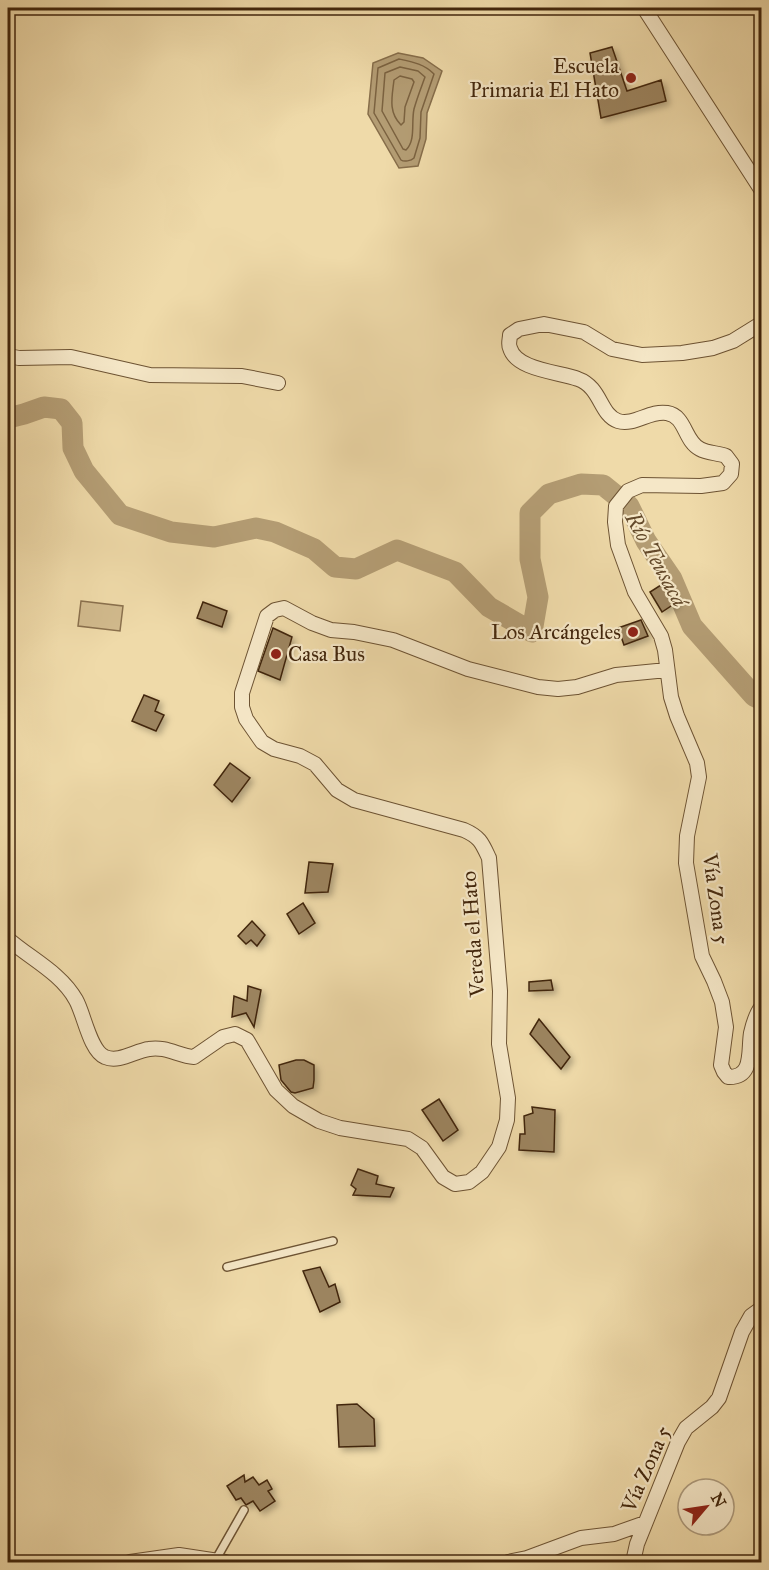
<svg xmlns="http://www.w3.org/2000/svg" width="769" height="1570" viewBox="0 0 769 1570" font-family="'IM FELL Great Primer',serif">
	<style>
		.green { fill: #d2bb8e; stroke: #8a704d; stroke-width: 1.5 }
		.water { fill: #b49d74; stroke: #866d4a; stroke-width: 1.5 }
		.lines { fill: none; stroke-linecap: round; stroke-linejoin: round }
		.shore { stroke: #7b6240; stroke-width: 1.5 }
		.river { stroke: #b49d74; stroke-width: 21 }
		.building { fill: #9c845e; stroke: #42260c; stroke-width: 1.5; filter: url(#shadow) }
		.service-casing { stroke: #6d5333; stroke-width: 10 }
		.minor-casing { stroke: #6d5333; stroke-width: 16 }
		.service { stroke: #f5e7c7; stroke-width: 7 }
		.minor { stroke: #f5e7c7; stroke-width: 14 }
		.poi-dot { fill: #8f2418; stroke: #f5e7c7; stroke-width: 2 }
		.labels { text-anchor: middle; stroke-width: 4.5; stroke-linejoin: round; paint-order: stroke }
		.poi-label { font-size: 21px; fill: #42260c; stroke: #f5e7c7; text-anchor: end }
		.street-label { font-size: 21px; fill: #42260c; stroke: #f5e7c7 }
		.water-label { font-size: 22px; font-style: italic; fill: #644a2b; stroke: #f5e7c7 }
	</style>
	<defs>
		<filter id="shadow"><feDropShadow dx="3.5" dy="3.5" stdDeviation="3" flood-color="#0004"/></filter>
	</defs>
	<rect width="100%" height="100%" fill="#efdaa9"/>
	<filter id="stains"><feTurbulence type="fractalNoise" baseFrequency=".00333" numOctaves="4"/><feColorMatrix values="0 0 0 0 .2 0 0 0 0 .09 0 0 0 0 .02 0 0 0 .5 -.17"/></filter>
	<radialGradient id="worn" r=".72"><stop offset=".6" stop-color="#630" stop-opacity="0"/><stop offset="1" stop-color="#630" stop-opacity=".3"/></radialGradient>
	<!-- green -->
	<path class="green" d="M81 601 123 606 120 631 78 626Z"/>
	<!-- water -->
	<path class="water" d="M398 53 423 58 442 71 427 113 426 139 418 166 399 168 368 114 373 63Z"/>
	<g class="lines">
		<!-- shore -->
		<path class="shore" d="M399 59C413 62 424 64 434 74L421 112 420 138 414 158C411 161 404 162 401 160L374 113 378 68Z
			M400 67 418 71 425 77C421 88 417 98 414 109 411 123 416 140 406 150L403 149 382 111 385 73Z
			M400 76 412 79 414 82 405 107 404 122 401 125C388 112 392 97 394 80Z"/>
		<!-- river -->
		<path class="river" d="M8 418 24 414 44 407 61 409 72 423 73 448 84 471 120 515 171 532 214 537 256 528 275 532 314 549 335 567 356 569 397 550 455 572 489 607 532 632 538 597 530 559V513L549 494 581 484 603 485 629 506 646 541 672 579 692 626 754 696 762 700"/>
	</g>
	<!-- building -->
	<path class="building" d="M612 47 627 91 661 80 666 101 601 118 590 53Z
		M664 583 677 602 662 612 650 592Z
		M203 602 227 611 222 627 197 618Z
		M641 620 648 636 624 645 618 628Z
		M273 628 292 637 280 680 258 671Z
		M144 695 159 701 155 711 164 715 156 731 132 721Z
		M230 763 250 778 232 802 214 785Z
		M309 862 333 864 328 892 305 893Z
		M303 903 315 923 299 934 287 914Z
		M252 921 265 935 257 946 251 940 246 944 238 936Z
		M551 980 553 990 529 991V982Z
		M248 986 261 990 254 1027 246 1013 232 1017 234 996 247 1001Z
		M539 1019 570 1057 561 1069 530 1034Z
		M296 1060H304L314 1065V1080L313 1088 295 1093 291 1092 281 1080 279 1065Z
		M439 1099 458 1130 443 1141 422 1110Z
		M532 1107 555 1110 554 1152 519 1150 520 1134H525L524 1116 533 1113Z
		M358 1169 378 1176 376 1184 394 1188 390 1197 353 1195 356 1189 351 1185Z
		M320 1267 329 1287 335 1284 340 1302 320 1312 303 1271Z
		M357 1404 374 1419 375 1446 339 1447 337 1405Z
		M244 1475 245 1482 253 1477 259 1485 267 1480 272 1489 268 1491 275 1501 260 1511 253 1501 246 1505 241 1498 236 1500 227 1486Z"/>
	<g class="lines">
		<defs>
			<path id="service" d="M227 1267 333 1241
				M215 1561 244 1510"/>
			<path id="minor" d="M644 8 762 191
				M762 323 733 341 713 348 682 353 642 355 612 349 584 332 544 324 519 329 510 335C510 339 508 344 510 348 516 370 560 372 578 379 601 387 600 415 618 421 634 426 650 410 667 413 686 416 684 441 700 449 707 453 718 453 726 456L732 464 731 474 723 483 701 486 642 485 628 491 616 506 615 522 618 545 635 592 661 636 665 650 671 697 677 716 697 763 699 777 687 836 686 863 702 956 714 981 722 1002 726 1027 721 1065 724 1072 728 1077C754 1078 748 1051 751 1033 753 1024 756 1014 762 1006
				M8 356 19 358 71 357 150 375 242 376 278 383
				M8 939C31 959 61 973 76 1000 84 1014 90 1051 105 1057 119 1063 135 1051 149 1049 166 1046 179 1056 194 1057L223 1037 235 1034 247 1040 276 1090 293 1106 319 1121 340 1128 408 1139 422 1148 443 1177 455 1184 469 1182 482 1172 499 1147 507 1120 508 1098 499 1044 500 991 489 858C482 843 480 837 464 830L354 800 337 790 315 764 300 756 274 749 262 742 246 719 242 707V693L267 616 275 610 284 608 312 623 331 630 354 632 393 640 468 669 538 687 558 689 577 687 616 675 667 670
				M130 1562 179 1555 225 1562
				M508 1562 527 1558 581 1538 614 1534 645 1523
				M633 1562 637 1544 678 1442 686 1428 712 1407 719 1398 742 1332 751 1316 762 1308"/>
		</defs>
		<!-- service casing -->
		<use href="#service" class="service-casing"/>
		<!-- minor casing -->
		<use href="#minor" class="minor-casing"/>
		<!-- service -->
		<use href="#service" class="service"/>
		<!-- minor -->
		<use href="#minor" class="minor"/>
	</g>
	<!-- markers -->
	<g class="poi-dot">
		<circle cx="631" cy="78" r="6"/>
		<circle cx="633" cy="632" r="6"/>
		<circle cx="276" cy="654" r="6"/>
	</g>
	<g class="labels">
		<!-- poi labels -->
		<g class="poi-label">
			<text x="619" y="73">Escuela<tspan x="619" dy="24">Primaria El Hato</tspan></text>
			<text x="621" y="639">Los Arcángeles</text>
			<text x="288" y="661" text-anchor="start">Casa Bus</text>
		</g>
		<!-- street labels -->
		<g class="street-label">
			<text transform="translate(716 899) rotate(82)" y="7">Vía Zona 5</text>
			<text transform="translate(473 934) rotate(-94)" y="7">Vereda el Hato</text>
			<text transform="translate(646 1469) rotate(-66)" y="7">Vía Zona 5</text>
		</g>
		<!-- water labels -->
		<g class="water-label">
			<text transform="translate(657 559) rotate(61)" y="8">Río Teusacá</text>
		</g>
	</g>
	<!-- margin -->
	<rect width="769" height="1570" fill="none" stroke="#efdaa9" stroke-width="30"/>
	<rect x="9" y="9" width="751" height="1552" fill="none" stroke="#42260c" stroke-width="3"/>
	<rect x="15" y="15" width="739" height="1540" fill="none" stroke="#42260c" stroke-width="1.5"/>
	<!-- north arrow -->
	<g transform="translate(706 1507) rotate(61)"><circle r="28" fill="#f5e7c7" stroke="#ad9a7c" stroke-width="1.5"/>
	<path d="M0-4.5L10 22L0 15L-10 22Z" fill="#8f2418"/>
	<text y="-9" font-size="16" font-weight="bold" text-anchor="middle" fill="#42260c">N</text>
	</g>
	<rect width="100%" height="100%" filter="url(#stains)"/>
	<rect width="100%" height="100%" fill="url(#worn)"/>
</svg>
